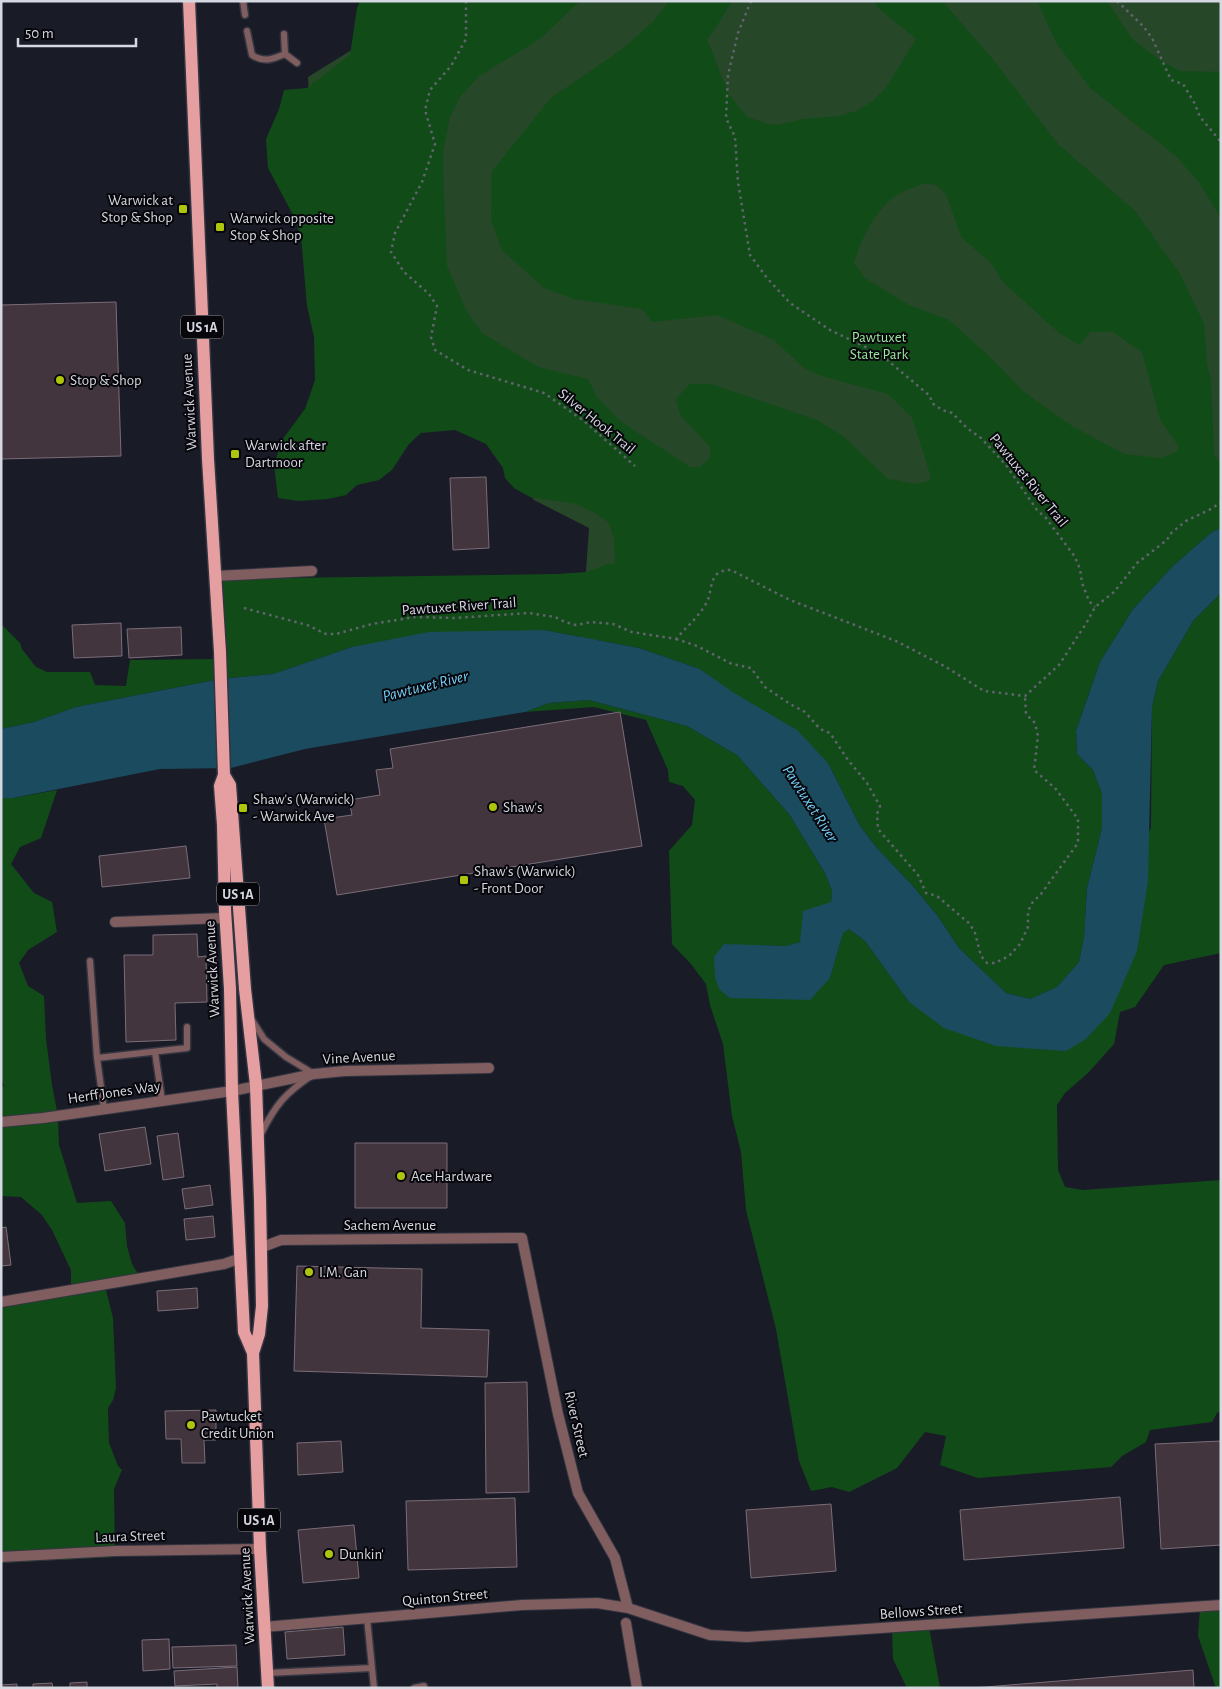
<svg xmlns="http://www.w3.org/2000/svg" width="1222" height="1689" viewBox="0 0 1222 1689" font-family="'Alegreya Sans',sans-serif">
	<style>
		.green { fill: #264728 }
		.forest { fill: #114c18; fill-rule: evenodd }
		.water { fill: #1b4b5f }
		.building { fill: #42353e; stroke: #7b6d78 }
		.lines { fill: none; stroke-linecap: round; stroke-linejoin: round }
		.service-casing { stroke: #333541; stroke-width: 9 }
		.minor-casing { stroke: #333541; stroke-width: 12 }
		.primary-casing { stroke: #333541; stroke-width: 15 }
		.path { stroke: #61636d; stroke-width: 2.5; stroke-dasharray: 2.5 4; stroke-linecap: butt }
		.service { stroke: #805d5e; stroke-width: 6 }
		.minor { stroke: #805d5e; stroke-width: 10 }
		.primary { stroke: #e69fa1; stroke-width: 12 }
		.poi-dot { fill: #adc60d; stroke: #06060b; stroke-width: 2 }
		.labels { text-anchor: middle; stroke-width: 4; stroke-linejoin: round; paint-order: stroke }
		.shield { fill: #06060b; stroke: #9899a1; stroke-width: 1 }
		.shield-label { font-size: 14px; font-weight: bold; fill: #d6d8e1 }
		.poi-label { font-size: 15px; fill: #d6d8e1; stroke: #06060b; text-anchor: start }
		.park-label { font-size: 15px; fill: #9ae99c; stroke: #06060b }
		.street-label { font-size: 15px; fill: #d6d8e1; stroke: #06060b }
		.water-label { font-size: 16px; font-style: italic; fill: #72cef7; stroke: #06060b }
	</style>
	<rect width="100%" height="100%" fill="#191b27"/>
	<!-- green -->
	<path class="green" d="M367 1H1221V498L581 643 589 528 534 500 479 431 323 377 308 77 358 46Z"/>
	<!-- forest -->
	<path class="forest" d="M360 1H580L540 39 479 76 460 97 450 117 443 151 444 194 447 266 466 310 482 333 538 367 588 379 597 397 620 421 690 467H700L709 459 711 448 680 415 676 399 690 384H711L817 420 843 436 888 479 916 484 929 481 931 477 912 418 888 394 818 375 803 367 774 340 717 315 652 322 642 309 573 299 544 288 502 250 491 220 492 171 551 98 621 50 654 21 669 1H732L715 29 707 39 728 93 747 117 769 124 778 125 803 119 839 116 856 111 873 101 887 86 916 39 877 7 875 1H942L991 57 1058 144 1135 211 1180 274 1204 324 1207 365 1211 379 1214 455 1221 463V528L1212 532 1173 566 1133 609 1100 662 1076 731 1077 754 1093 770 1102 794V828L1087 888 1084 937 1079 962 1057 987 1030 999 1006 993 959 948 937 915 912 885 876 847 860 826 828 763 700 669 639 648 544 630 352 647 273 674 220 679 76 707 34 722 1 729V624L20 643 22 649 36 667 47 672H90L95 685 126 686 130 660 219 659V579L557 574 587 572 608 564H615L614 538 608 522 595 513 576 504 530 497 514 488 505 478 503 468 486 444 455 430 421 433 409 444 392 470 379 480 357 485 346 495 328 499 298 501 278 498 274 465 282 440 305 409 315 380 314 337 307 306 301 236 292 213 268 168 266 139 279 109 284 90 307 88 350 55 357 8ZM925 183 936 185 946 194 961 237 991 263 1002 281 1059 333 1080 345 1090 332H1113L1142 352 1160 419 1179 447 1176 452 1160 458 1124 454 1072 426 1024 392 990 357 949 320 909 305 865 278 854 263C860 241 876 208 897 195 905 190 916 187 925 183Z
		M1037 1H1107L1133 40 1159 59 1179 71 1221 72V218L1198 181 1176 156 1091 89 1057 44Z
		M1221 593V953L1164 965 1135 1007 1120 1012 1114 1044 1088 1073 1065 1093 1057 1105 1058 1170 1065 1187 1083 1190 1221 1180V1411L1217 1413 1212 1422 1150 1430 1146 1442 1122 1456 1111 1467 978 1478 940 1465 946 1436 925 1432 897 1468 849 1492 832 1487 811 1491 799 1461 776 1329 746 1210 741 1152 732 1116 723 1044 710 1005 706 984 691 964 672 944 669 851 692 825 695 800 683 786 669 782 668 770 646 720 594 707 525 712 549 703 589 700 687 726 737 755 789 814 825 873 832 891 831 902 800 942 787 946 724 945 830 978 843 932 849 929 865 941 909 1002 1066 1051 1151 827 1152 707 1158 681 1193 621Z
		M57 790 41 838 20 847 11 864 34 893 52 902 57 932 28 950 19 963 28 986 44 996 46 1039 52 1085 58 1116 59 1145 77 1203 111 1201 125 1223 127 1246 132 1264 140 1277 105 1286 113 1318 116 1388 113 1400 108 1408 109 1443 118 1466 122 1470 114 1489 115 1557 1 1563V1302L71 1287V1270L52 1230 42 1215 21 1197 1 1196V1088L4 1086 1 1076V798H13Z
		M1221 1604V1688H1216L1198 1636 1200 1607Z
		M929 1627 940 1688H907L893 1659 892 1628Z"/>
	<!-- water -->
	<path class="water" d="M1221 528V593L1193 621 1158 681 1152 707 1148 881 1137 951 1110 1013 1086 1039 1066 1051 996 1046 944 1028 909 1002 865 941 849 929 843 933 830 978 810 1000 730 998 719 989 715 977 714 957 724 944 787 946 800 942 803 911 831 902 832 891 825 873 789 814 737 755 687 726 589 700 549 703 525 712 305 749 231 768 160 769 13 798H1V729L34 722 76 707 220 679 273 674 352 647 429 632 544 630 639 648 700 669 734 693 797 730 828 763 860 826 876 847 912 885 937 915 959 948 1006 993 1030 999 1057 987 1079 962 1084 937 1087 888 1102 828V794L1093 770 1077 754 1076 731 1100 662 1133 609 1173 566 1212 532Z"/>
	<!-- building -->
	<path class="building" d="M116 302 121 456 1 459V305Z
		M486 477 489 548 453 550 450 478Z
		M121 623 122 656 74 658 72 625Z
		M181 627 182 655 129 658 127 629Z
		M620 712 642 846 337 895 324 819 352 815 349 800 380 795 376 770 393 768 390 749Z
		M186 846 190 878 102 887 99 856Z
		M197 934 198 957 206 956 207 1002 175 1003 176 1040 126 1042 124 955H153V935Z
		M145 1127 151 1164 105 1171 99 1134Z
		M178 1133 184 1177 163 1180 157 1136Z
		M355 1143H447V1208H355Z
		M210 1185 213 1205 185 1209 182 1189Z
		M213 1216 215 1237 186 1240 184 1219Z
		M6 1227 11 1265 1 1266V1228Z
		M297 1266 422 1269 421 1328 489 1330 487 1377 294 1371Z
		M197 1288 198 1308 158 1311 157 1291Z
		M527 1382 529 1492 486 1493 485 1383Z
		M216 1410V1440H204L205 1463H182L181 1439H166L165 1411Z
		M341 1441 343 1472 298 1475 297 1443Z
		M1221 1441V1545L1161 1549 1155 1444Z
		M1120 1497 1124 1548 964 1560 960 1510Z
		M515 1498 517 1567 408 1570 406 1501Z
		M831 1504 836 1571 751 1578 746 1510Z
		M354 1525 359 1578 303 1583 298 1530Z
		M343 1627 345 1655 287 1659 285 1632Z
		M169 1639 170 1669 143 1671 142 1640Z
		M236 1645 237 1666 173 1668 172 1647Z
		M237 1667 238 1688H217V1684L175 1686 174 1671Z
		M1193 1670 1194 1688H973Z
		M87 1682V1688H70V1683Z
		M52 1683 53 1688H33V1684Z
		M17 1684V1688H1V1685Z"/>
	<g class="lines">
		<defs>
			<path id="service" d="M243 1 245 15
				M247 31 252 55C264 63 273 59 285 54
				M284 34 285 54
				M285 54 297 63
				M90 961 97 1058 187 1048V1027
				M252 1020 264 1039 286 1057 314 1074C285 1093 275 1105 260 1136
				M155 1052 162 1100
				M97 1058 104 1109
				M367 1618 374 1688
				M267 1673 372 1668
				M414 1688 424 1686"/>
			<path id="minor" d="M215 576 312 571
				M115 922 225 918
				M1 1122 43 1118 232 1091 314 1074 345 1071 489 1068
				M260 1248 281 1240 522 1238 558 1414 578 1493 615 1558 628 1608
				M1 1302 224 1264 241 1258
				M1 1557 115 1551 260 1549
				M626 1623 637 1688
				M264 1627 522 1605 597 1603 628 1608 710 1635 747 1637 1221 1605"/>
			<path id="primary" d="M189 1 208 459 220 652 224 775 220 786 223 825 225 910 230 989 232 1091 244 1332 253 1353
				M224 775 230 785 245 989 256 1085 260 1200 262 1306 259 1334 253 1353 260 1549 268 1688"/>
		</defs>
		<!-- service casing -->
		<use href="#service" class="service-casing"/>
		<!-- minor casing -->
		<use href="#minor" class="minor-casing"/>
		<!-- primary casing -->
		<use href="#primary" class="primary-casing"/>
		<!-- path -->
		<path class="path" d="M466 1V39L451 66 430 90 425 110 435 144 422 182 395 233 391 252 404 272 429 294 437 306 431 337 435 350 468 370 544 393 584 421 635 466
			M751 1 738 33 728 75 726 118 735 137 738 182 750 255 767 278 790 303 830 330 880 354 930 396 932 403 942 410 952 413 967 428 981 438 1006 465 1037 510 1046 518 1075 557 1080 569 1082 583 1089 601 1095 607
			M1117 1 1143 26 1152 38 1171 80 1183 84 1195 104 1200 117 1221 142
			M244 608 307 625 326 634H336L372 624 415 617 454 618 529 613 555 617 565 622 576 625 591 622 613 624 632 632 676 639C688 625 698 618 707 602 711 594 710 582 716 575 720 571 725 570 731 570L790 600 896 641 946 667 984 691 1025 696 1059 665 1087 622 1095 607 1114 592 1137 563 1167 540 1170 534 1186 521 1211 509 1221 502
			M676 639 697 646 732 664 751 668 765 687 790 704 805 712 820 729 830 733 848 760 867 783 880 806 877 814 878 829 918 875 926 893 937 896 970 924 975 933 981 956 987 963H995L1009 956 1020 944 1028 927V912L1031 904 1041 894 1078 843V819L1055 788 1034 770 1038 736 1035 723 1026 714 1025 696"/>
		<!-- service -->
		<use href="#service" class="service"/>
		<!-- minor -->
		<use href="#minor" class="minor"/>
		<!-- primary -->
		<use href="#primary" class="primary"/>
	</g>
	<!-- markers -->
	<g class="poi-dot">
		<rect x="178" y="204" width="10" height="10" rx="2.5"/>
		<rect x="215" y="222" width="10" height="10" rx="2.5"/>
		<circle cx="60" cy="380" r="5"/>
		<rect x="230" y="449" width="10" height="10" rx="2.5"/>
		<circle cx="493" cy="807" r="5"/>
		<rect x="238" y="803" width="10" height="10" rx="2.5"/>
		<rect x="459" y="875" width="10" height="10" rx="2.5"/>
		<circle cx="401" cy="1176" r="5"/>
		<circle cx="309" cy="1272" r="5"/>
		<circle cx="191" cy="1425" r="5"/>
		<circle cx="329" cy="1554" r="5"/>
	</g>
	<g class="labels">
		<!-- shield labels -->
		<g class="shield">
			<rect x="181" y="315.5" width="42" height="23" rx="4"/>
			<rect x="217" y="882.5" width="42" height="23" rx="4"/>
			<rect x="238" y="1508.5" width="42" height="23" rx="4"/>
		</g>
		<g class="shield-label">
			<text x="202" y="332">US 1A</text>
			<text x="238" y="899">US 1A</text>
			<text x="259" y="1525">US 1A</text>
		</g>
		<!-- poi labels -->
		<g class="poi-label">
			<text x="173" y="205" text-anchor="end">Warwick at<tspan x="173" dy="17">Stop &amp; Shop</tspan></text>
			<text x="230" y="223">Warwick opposite<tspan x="230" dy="17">Stop &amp; Shop</tspan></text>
			<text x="70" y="385">Stop &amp; Shop</text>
			<text x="245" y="450">Warwick after<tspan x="245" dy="17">Dartmoor</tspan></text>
			<text x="253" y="804">Shaw's (Warwick)<tspan x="253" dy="17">- Warwick Ave</tspan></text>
			<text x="503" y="812">Shaw's</text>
			<text x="474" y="876">Shaw's (Warwick)<tspan x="474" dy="17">- Front Door</tspan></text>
			<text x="411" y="1181">Ace Hardware</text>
			<text x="319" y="1277">I.M. Gan</text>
			<text x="201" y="1421">Pawtucket<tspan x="201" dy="17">Credit Union</tspan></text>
			<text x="339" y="1559">Dunkin'</text>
		</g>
		<!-- park labels -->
		<g class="park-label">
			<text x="879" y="342">Pawtuxet<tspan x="879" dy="17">State Park</tspan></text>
		</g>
		<!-- street labels -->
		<g class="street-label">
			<text transform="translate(189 402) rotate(-93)" y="5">Warwick Avenue</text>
			<text transform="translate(597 421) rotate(39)" y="5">Silver Hook Trail</text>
			<text transform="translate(1029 480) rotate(51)" y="5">Pawtuxet River Trail</text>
			<text transform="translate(459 606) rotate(-4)" y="5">Pawtuxet River Trail</text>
			<text transform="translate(212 969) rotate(-93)" y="5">Warwick Avenue</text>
			<text transform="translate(359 1057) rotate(-3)" y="5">Vine Avenue</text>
			<text transform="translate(114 1092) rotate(-8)" y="5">Herff Jones Way</text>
			<text x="390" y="1230">Sachem Avenue</text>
			<text transform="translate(577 1424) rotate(77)" y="5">River Street</text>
			<text transform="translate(130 1536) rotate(-2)" y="5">Laura Street</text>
			<text transform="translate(247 1596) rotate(-93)" y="5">Warwick Avenue</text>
			<text transform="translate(445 1597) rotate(-5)" y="5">Quinton Street</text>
			<text transform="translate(921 1611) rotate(-4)" y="5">Bellows Street</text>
		</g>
		<!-- water labels -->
		<g class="water-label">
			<text transform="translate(425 685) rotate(-14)" y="6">Pawtuxet River</text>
			<text transform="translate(811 803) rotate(57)" y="6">Pawtuxet River</text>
		</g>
	</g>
	<!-- border -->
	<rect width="1222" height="1689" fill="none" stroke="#d6d8e1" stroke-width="5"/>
	<!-- scale -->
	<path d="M18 38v8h118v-8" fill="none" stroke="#d6d8e1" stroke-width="2.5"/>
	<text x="25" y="38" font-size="15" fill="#d6d8e1" stroke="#06060b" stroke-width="4" paint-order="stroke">50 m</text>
</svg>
